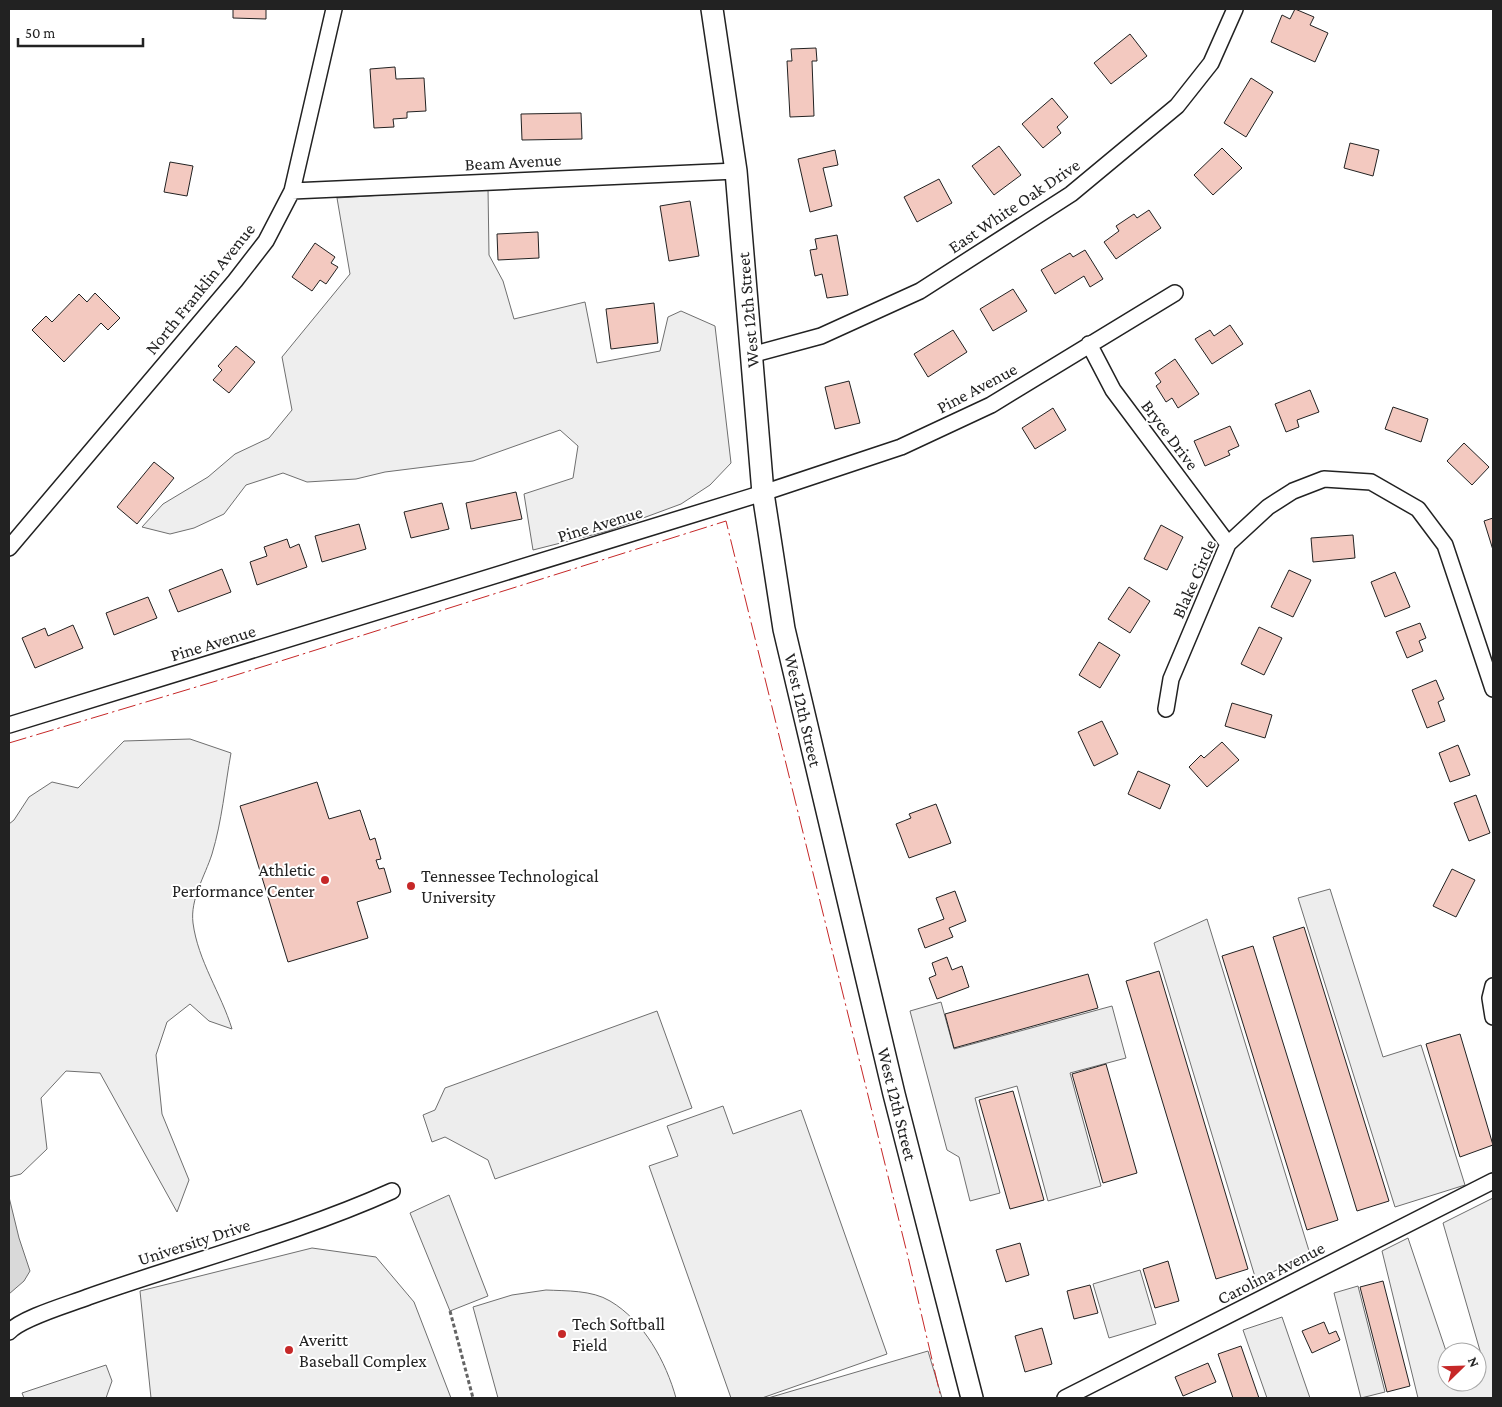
<svg xmlns="http://www.w3.org/2000/svg" width="1502" height="1407" viewBox="0 0 1502 1407" font-family="'Crimson Pro',serif">
	<style>
		.green { fill: #eee; stroke: #6f6f6f }
		.parking { fill: #ededed; stroke: #6f6f6f }
		.water { fill: #d9d9d9; stroke: #6f6f6f }
		.building { fill: #f3c9c0; stroke: #222 }
		.lines { fill: none; stroke-linecap: round; stroke-linejoin: round }
		.street-casing { stroke: #222; stroke-width: 18 }
		.secondary-casing { stroke: #222; stroke-width: 24 }
		.path { stroke: #646464; stroke-width: 3; stroke-dasharray: 4 2.5; stroke-linecap: butt }
		.street { stroke: #fff; stroke-width: 15 }
		.secondary { stroke: #fff; stroke-width: 21 }
		.power { stroke: #c62828; stroke-width: 1; stroke-dasharray: 18 4 2.5 4; stroke-linecap: butt }
		.poi-dot { fill: #c62828; stroke: #fff; stroke-width: 2 }
		.labels { text-anchor: middle; stroke-width: 4; stroke-linejoin: round; paint-order: stroke }
		.street-label { font-size: 18px; fill: #222; stroke: #fff }
		.poi-label { font-size: 18px; fill: #222; stroke: #fff; text-anchor: start }
	</style>
	<rect width="100%" height="100%" fill="#fff"/>
	<!-- green -->
	<path class="green" d="M488 188 489 255 503 281 514 319 585 302 597 363 660 351 668 317 681 311 715 326 731 463 710 485 681 504 608 531 533 550 524 494 573 478 578 446 560 430 473 461 385 472 356 479 307 482 283 473 246 485 224 514 194 528 170 534 142 527 163 504 208 477 235 454 269 438 292 410 282 357 350 274 337 198Z
		M190 739 231 753C225 786 222 821 212 854 205 876 190 899 193 923 198 961 221 993 232 1029L209 1021 190 1004 167 1022 156 1055 162 1114 189 1180 177 1212 100 1073 66 1071 41 1098 47 1149 21 1174 9 1177V824L14 820 29 797 52 782 78 788 124 741Z
		M723 1106 733 1134 801 1110 887 1354 762 1398H731L649 1166 678 1156 667 1126Z
		M1493 1198V1398H1418L1382 1251 1408 1238 1447 1354V1382H1477V1364L1483 1361 1443 1223Z
		M312 1248 376 1257 414 1302 451 1398H151L140 1291Z
		M546 1290C566 1291 592 1290 610 1301 644 1321 666 1362 676 1398H498L473 1307 512 1295Z
		M928 1351 942 1398H768Z"/>
	<!-- parking -->
	<path class="parking" d="M1330 889 1383 1057 1421 1045 1465 1185 1395 1207 1298 898Z
		M1207 919 1310 1254 1256 1280 1154 943Z
		M941 1002 954 1049 1112 1006 1126 1058 1070 1073 1101 1186 1048 1201 1017 1086 975 1098 1000 1193 970 1201 959 1157 947 1150 910 1011Z
		M657 1011 692 1108 495 1179 488 1160 445 1137 432 1142 423 1115 435 1110 445 1088Z
		M449 1195 488 1296 450 1311 410 1213Z
		M1140 1270 1156 1324 1109 1338 1093 1284Z
		M1358 1286 1385 1392 1361 1398 1334 1293Z
		M1282 1317 1310 1398H1267L1243 1330Z
		M106 1365 112 1381 106 1398H24L22 1393Z"/>
	<!-- water -->
	<path class="water" d="M9 1197 19 1238 30 1271 24 1281 9 1294Z"/>
	<!-- building -->
	<path class="building" d="M233 9H266V19L233 18Z
		M1295 9 1314 17 1310 25 1328 33 1315 62 1271 42 1282 15 1290 19Z
		M1130 34 1147 56 1111 84 1094 63Z
		M816 48 817 61H812L814 116 790 117 787 61H792L791 49Z
		M395 67 396 79 424 78 426 111 407 112V118L393 119 394 127 374 128 370 69Z
		M1251 78 1273 92 1246 137 1224 123Z
		M1052 98 1068 117 1057 127 1061 133 1043 148 1022 124Z
		M581 113 582 139 522 140 521 114Z
		M1350 143 1379 150 1373 176 1344 168Z
		M999 146 1021 175 994 195 972 166Z
		M1222 148 1242 168 1213 195 1194 175Z
		M835 150 838 165 823 168 832 206 810 212 798 159Z
		M170 162 193 166 187 196 164 192Z
		M939 179 952 203 917 222 904 197Z
		M690 201 699 256 669 261 660 206Z
		M1149 210 1161 228 1116 259 1104 242 1119 231 1116 226 1134 214 1137 218Z
		M538 232 539 258 498 260 497 234Z
		M837 235 848 295 827 298 822 274 815 276 810 250 817 249 815 239Z
		M315 243 335 257 331 263 338 267 326 284 320 280 312 291 292 277Z
		M1085 250 1103 279 1090 287 1084 276 1055 294 1041 270 1070 253 1073 257Z
		M1013 289 1027 311 993 331 980 309Z
		M95 293 120 318 108 330 101 323 64 362 32 330 46 316 52 322 79 294 87 302Z
		M654 303 658 343 611 349 606 309Z
		M1230 325 1243 344 1212 364 1195 339 1210 330 1214 336Z
		M953 330 967 352 928 377 914 354Z
		M236 346 255 362 229 393 213 380 222 370 218 366Z
		M1175 359 1199 394 1178 408 1172 398 1166 402 1156 386 1161 382 1155 373Z
		M849 381 860 423 835 429 825 387Z
		M1310 390 1319 412 1297 420 1299 427 1286 432 1275 404Z
		M1393 407 1428 419 1421 442 1385 429Z
		M1053 408 1066 430 1035 449 1022 428Z
		M1230 426 1239 446 1228 451 1230 455 1205 466 1194 441Z
		M1464 443 1489 467 1472 485 1447 461Z
		M154 462 174 478 137 524 117 507Z
		M516 492 522 519 471 529 466 503Z
		M442 503 449 529 411 538 404 512Z
		M1493 518V550L1484 521Z
		M359 524 366 549 322 562 315 536Z
		M1161 525 1183 537 1167 570 1144 559Z
		M1353 535 1355 558 1313 562 1311 538Z
		M287 539 290 548 299 544 307 567 257 585 250 562 267 556 264 547Z
		M222 569 231 592 178 612 169 590Z
		M1289 570 1311 580 1293 617 1271 607Z
		M1395 572 1410 607 1385 617 1371 582Z
		M1129 587 1150 601 1130 633 1108 619Z
		M148 597 157 618 114 635 106 613Z
		M1420 623 1426 638 1419 641 1423 651 1407 658 1396 632Z
		M73 625 83 648 35 668 22 638 45 628 48 636Z
		M1259 627 1282 638 1264 675 1241 664Z
		M1099 642 1120 655 1100 688 1079 675Z
		M1436 680 1444 699 1438 702 1445 721 1427 728 1412 690Z
		M1232 703 1272 715 1265 738 1225 726Z
		M1102 721 1118 754 1094 766 1078 732Z
		M1222 742 1239 760 1207 787 1189 767 1201 755 1204 758Z
		M1458 745 1470 775 1450 782 1439 753Z
		M1138 771 1170 785 1160 809 1128 794Z
		M317 782 329 819 360 810 370 840 375 838 381 859 376 860 379 869 384 868 391 892 357 902 368 938 288 962 240 806Z
		M1476 795 1490 833 1469 841 1454 803Z
		M936 804 951 843 909 858 896 824 911 818 909 814Z
		M1452 869 1475 880 1456 917 1433 906Z
		M955 891 966 921 949 928 953 937 925 948 918 929 944 919 936 898Z
		M1304 927 1389 1201 1357 1211 1273 937Z
		M1253 946 1338 1220 1307 1230 1222 956Z
		M947 957 952 970 962 966 969 987 937 999 929 978 936 975 932 963Z
		M1159 971 1248 1269 1216 1279 1126 981Z
		M1088 974 1098 1008 954 1048 945 1014Z
		M1460 1034 1493 1145 1460 1157 1426 1044Z
		M1106 1064 1137 1173 1103 1183 1072 1074Z
		M1013 1091 1044 1200 1010 1209 979 1100Z
		M1020 1243 1029 1275 1006 1282 996 1250Z
		M1168 1261 1179 1301 1155 1308 1143 1269Z
		M1383 1281 1410 1386 1387 1392 1360 1287Z
		M1090 1285 1098 1313 1074 1319 1067 1291Z
		M1324 1322 1329 1334 1336 1331 1340 1340 1312 1353 1302 1331Z
		M1042 1328 1052 1364 1025 1372 1015 1336Z
		M1241 1346 1259 1398H1233L1218 1354Z
		M1208 1363 1216 1382 1183 1396 1175 1377Z"/>
	<g class="lines">
		<defs>
			<path id="street" d="M292 191 736 171
				M1089 344 1113 390 1228 544
				M751 355 821 336 920 291 1071 194 1177 106 1211 63 1235 9
				M9 548 235 281 266 241 292 191 334 9
				M1166 709 1171 679 1228 544 1268 507 1293 491 1324 479 1371 482 1418 509 1445 545 1493 689
				M9 725 763 493 901 447 991 405 1175 293
				M1493 986 1490 998 1493 1017
				M9 1332C21 1318 70 1304 88 1297 189 1261 294 1235 392 1191
				M1065 1398 1493 1181"/>
			<path id="secondary" d="M712 9 736 171 763 493 784 629 894 1094 972 1398"/>
		</defs>
		<!-- street casing -->
		<use href="#street" class="street-casing"/>
		<!-- secondary casing -->
		<use href="#secondary" class="secondary-casing"/>
		<!-- path -->
		<path class="path" d="M450 1311 473 1398"/>
		<!-- street -->
		<use href="#street" class="street"/>
		<!-- secondary -->
		<use href="#secondary" class="secondary"/>
		<!-- power -->
		<path class="power" d="M9 743 233 676 726 521 908 1257 941 1398"/>
	</g>
	<!-- markers -->
	<g class="poi-dot">
		<circle cx="325" cy="880" r="5"/>
		<circle cx="411" cy="886" r="5"/>
		<circle cx="562" cy="1334" r="5"/>
		<circle cx="289" cy="1350" r="5"/>
	</g>
	<g class="labels">
		<!-- street labels -->
		<g class="street-label">
			<text transform="translate(513 162) rotate(-3)" y="6">Beam Avenue</text>
			<text transform="translate(1014 206) rotate(-34)" y="6">East White Oak Drive</text>
			<text transform="translate(200 289) rotate(-51)" y="6">North Franklin Avenue</text>
			<text transform="translate(748 310) rotate(-95)" y="6">West 12th Street</text>
			<text transform="translate(977 388) rotate(-28)" y="6">Pine Avenue</text>
			<text transform="translate(1170 435) rotate(53)" y="6">Bryce Drive</text>
			<text transform="translate(600 524) rotate(-17)" y="6">Pine Avenue</text>
			<text transform="translate(1194 579) rotate(-66)" y="6">Blake Circle</text>
			<text transform="translate(213 643) rotate(-17)" y="6">Pine Avenue</text>
			<text transform="translate(803 710) rotate(77)" y="6">West 12th Street</text>
			<text transform="translate(897 1104) rotate(76)" y="6">West 12th Street</text>
			<text transform="translate(194 1242) rotate(-18)" y="6">University Drive</text>
			<text transform="translate(1271 1273) rotate(-27)" y="6">Carolina Avenue</text>
		</g>
		<!-- poi labels -->
		<g class="poi-label">
			<text x="315" y="876" text-anchor="end">Athletic<tspan x="315" dy="21">Performance Center</tspan></text>
			<text x="421" y="882">Tennessee Technological<tspan x="421" dy="21">University</tspan></text>
			<text x="572" y="1330">Tech Softball<tspan x="572" dy="21">Field</tspan></text>
			<text x="299" y="1346">Averitt<tspan x="299" dy="21">Baseball Complex</tspan></text>
		</g>
	</g>
	<!-- border -->
	<rect width="1502" height="1407" fill="none" stroke="#222222" stroke-width="20"/>
	<!-- north arrow -->
	<g transform="translate(1462 1367) rotate(67)"><circle r="24" fill="#ffffff" stroke="#a7a7a7"/>
	<path d="M0-4L9 19L0 12L-9 19Z" fill="#c62828"/>
	<text y="-8" font-size="14" font-weight="bold" text-anchor="middle" fill="#222222">N</text>
	</g>
	<!-- scale -->
	<path d="M18 38v8h125v-8" fill="none" stroke="#222222" stroke-width="2.5"/>
	<text x="25" y="38" font-size="15" fill="#222222" stroke="#ffffff" stroke-width="4" paint-order="stroke">50 m</text>
</svg>
